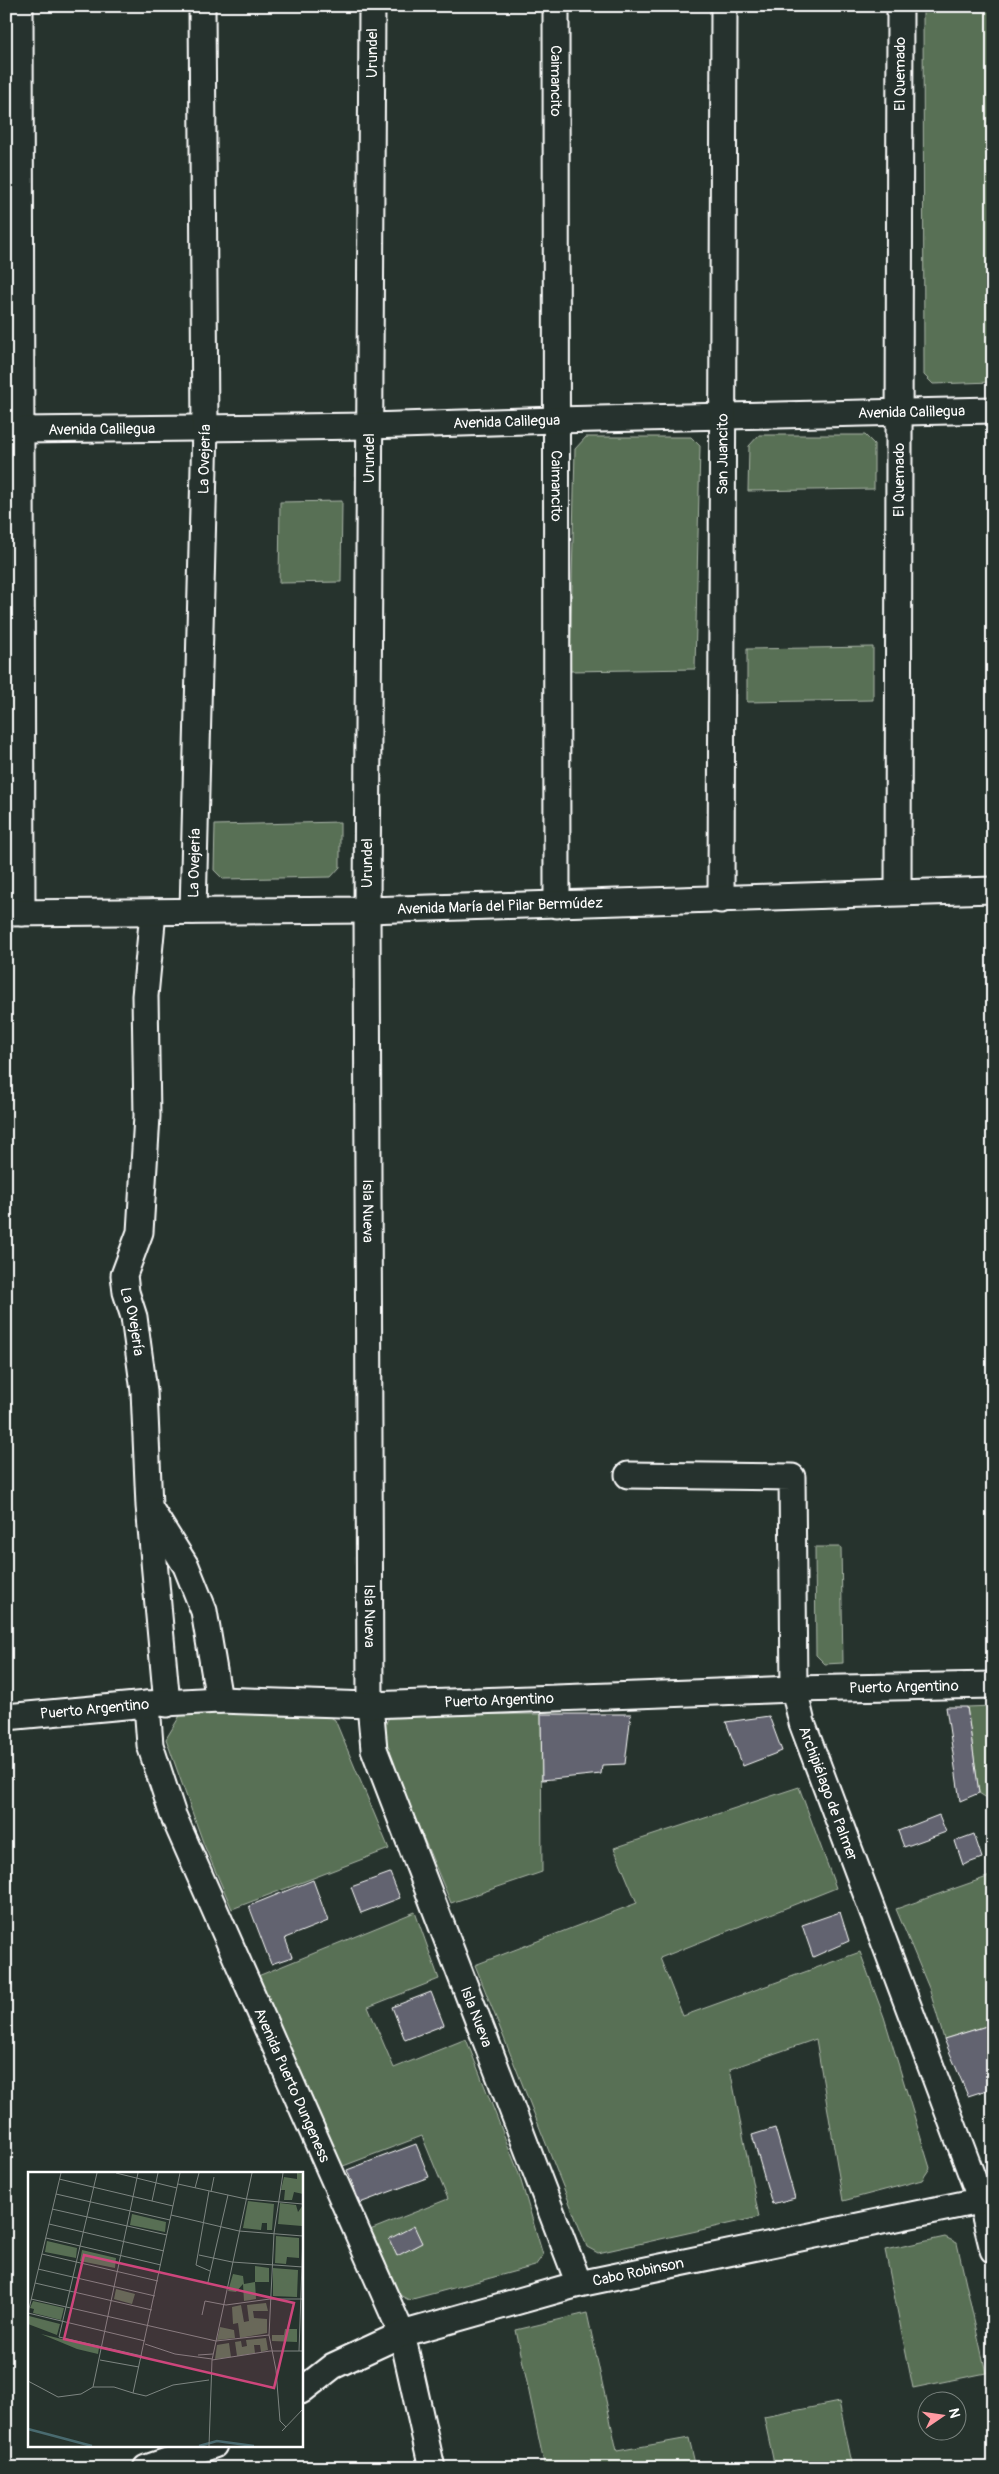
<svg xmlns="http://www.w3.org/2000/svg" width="999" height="2474" viewBox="0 0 999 2474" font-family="Pangolin,sans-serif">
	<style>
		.green { fill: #586f54; stroke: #acb7aa }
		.building { fill: #626370; stroke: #fff }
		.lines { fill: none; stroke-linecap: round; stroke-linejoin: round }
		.street-casing { stroke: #fff; stroke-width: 29 }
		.street { stroke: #26332d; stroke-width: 25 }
		.labels { text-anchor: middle; stroke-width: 4; stroke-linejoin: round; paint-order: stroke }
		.street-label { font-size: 15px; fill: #fff; stroke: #26332d }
		.inset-river { fill: none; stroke: #496a6f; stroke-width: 2.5 }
		.inset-road { fill: none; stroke: #7d8581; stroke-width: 1 }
		.view { fill: #ce467c; fill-opacity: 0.15; stroke: #ce467c; stroke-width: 2.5 }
		.inset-edge { fill: none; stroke: #fff; stroke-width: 2.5 }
	</style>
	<rect width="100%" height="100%" fill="#26332d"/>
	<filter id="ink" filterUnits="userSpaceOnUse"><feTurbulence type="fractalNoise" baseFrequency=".02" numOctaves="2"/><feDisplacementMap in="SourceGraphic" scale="10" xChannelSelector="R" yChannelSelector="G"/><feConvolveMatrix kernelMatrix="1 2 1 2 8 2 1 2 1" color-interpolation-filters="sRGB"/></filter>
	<g filter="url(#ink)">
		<!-- green -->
		<path class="green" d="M923 6H993V382L933 384 924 375Z
			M759 435H865L874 444V489L748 491 749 446Z
			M586 437H691L700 446 695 669 570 671 575 449Z
			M342 501 341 582 279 583 280 502Z
			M873 647V700L747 702V649Z
			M340 822V867L331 877 223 879 214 870 215 825Z
			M815 1547H841L843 1663 825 1664 816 1655Z
			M993 1706V1802L979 1793 967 1707Z
			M322 1711 335 1720 389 1849 232 1909 204 1845 166 1739 181 1714Z
			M541 1714 542 1872 451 1903 380 1735 390 1715Z
			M799 1787 836 1888 660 1958 683 2016 860 1952 884 2017 930 2168 922 2180 843 2201 816 2039 730 2069 759 2217 598 2253 587 2247 475 1965 637 1903 614 1848Z
			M993 1875V2024L944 2039 929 1988 896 1909Z
			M415 1912 439 1979 368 2007 394 2068 466 2039 518 2171 543 2255 535 2266 409 2300 390 2290 365 2232 448 2199 422 2136 338 2168 258 1976Z
			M945 2237 957 2243 986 2373 913 2388 885 2250Z
			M587 2313 617 2451 689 2438 696 2468H545L516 2330Z
			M839 2402 853 2468H775L764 2417Z"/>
		<!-- building -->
		<path class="building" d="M946 1707H967L979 1793 960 1801Z
			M541 1714H631L625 1764 602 1765 601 1774 542 1780Z
			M769 1716 782 1751 743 1766 726 1722Z
			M939 1815 946 1832 904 1847 898 1831Z
			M974 1834 982 1858 963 1865 955 1841Z
			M390 1873 400 1898 361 1913 351 1887Z
			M313 1880 328 1921 285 1938 292 1957 271 1964 249 1906Z
			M840 1912 849 1941 813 1957 802 1925Z
			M431 1992 444 2025 405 2040 392 2007Z
			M993 2024V2088L968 2096 944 2039Z
			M775 2128 795 2198 772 2204 752 2135Z
			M416 2144 429 2177 360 2203 347 2170Z
			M414 2226 422 2243 397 2256 389 2239Z"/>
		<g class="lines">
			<defs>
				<g id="street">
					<path d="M20 6 22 913"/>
					<path id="s1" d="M372 6 367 910 370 1705 374 1749 579 2284"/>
					<path id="s2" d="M556 6 557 905"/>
					<path id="s3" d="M6 433 21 430 370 426 555 420 993 410"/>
					<path id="s4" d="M898 892 900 6"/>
					<path id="s5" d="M721 900 724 6"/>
					<path id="s6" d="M193 911 205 427 202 6"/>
					<path id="s7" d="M153 912 145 996 147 1116 140 1232 124 1275 126 1292 134 1317 144 1391 149 1506 167 1704"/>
					<path id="s8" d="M6 913 367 910 993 890"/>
					<path id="s9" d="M628 1475 792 1477 794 1689 802 1723 981 2200 993 2250"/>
					<path d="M151 1510 186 1566 204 1611 219 1700"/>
					<path id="s10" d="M147 1704 150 1745 173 1815 402 2334 432 2468"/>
					<path id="s11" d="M6 1717 147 1704 219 1700 370 1705 794 1689 993 1685"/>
					<path id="s12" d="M301 2391 333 2366 402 2334 579 2284 993 2198"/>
					<path d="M146 2468 214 2445"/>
				</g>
			</defs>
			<!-- street casing -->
			<use href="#street" class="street-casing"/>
			<!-- street -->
			<use href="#street" class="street"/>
		</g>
	</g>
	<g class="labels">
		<!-- street labels -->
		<g class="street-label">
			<text transform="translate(372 53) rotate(-90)" y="5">Urundel</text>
			<text dy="5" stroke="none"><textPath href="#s4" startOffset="818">El Quemado</textPath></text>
			<text dy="5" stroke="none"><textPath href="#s2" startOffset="75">Caimancito</textPath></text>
			<text dy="5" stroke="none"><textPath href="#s3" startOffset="906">Avenida Calilegua</textPath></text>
			<text dy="5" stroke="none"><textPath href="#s3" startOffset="501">Avenida Calilegua</textPath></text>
			<text dy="5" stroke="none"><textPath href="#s3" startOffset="96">Avenida Calilegua</textPath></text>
			<text dy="5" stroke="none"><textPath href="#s5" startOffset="446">San Juancito</textPath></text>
			<text transform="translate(369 458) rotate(-90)" y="5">Urundel</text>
			<text dy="5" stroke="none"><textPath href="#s6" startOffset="452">La Ovejería</textPath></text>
			<text dy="5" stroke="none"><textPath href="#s4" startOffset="412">El Quemado</textPath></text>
			<text dy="5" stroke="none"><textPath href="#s2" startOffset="480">Caimancito</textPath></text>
			<text transform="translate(367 863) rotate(-90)" y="5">Urundel</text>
			<text dy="5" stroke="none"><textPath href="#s6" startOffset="48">La Ovejería</textPath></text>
			<text dy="5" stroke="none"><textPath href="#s8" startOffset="494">Avenida María del Pilar Bermúdez</textPath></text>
			<text dy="5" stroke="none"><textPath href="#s1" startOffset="1205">Isla Nueva</textPath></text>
			<text dy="5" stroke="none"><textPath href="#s7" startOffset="414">La Ovejería</textPath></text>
			<text dy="5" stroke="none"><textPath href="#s1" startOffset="1610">Isla Nueva</textPath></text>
			<text dy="5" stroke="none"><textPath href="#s11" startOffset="899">Puerto Argentino</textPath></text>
			<text dy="5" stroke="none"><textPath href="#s11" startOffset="494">Puerto Argentino</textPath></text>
			<text dy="5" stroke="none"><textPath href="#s11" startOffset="89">Puerto Argentino</textPath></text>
			<text dy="5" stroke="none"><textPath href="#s9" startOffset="486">Archipiélago de Palmer</textPath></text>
			<text dy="5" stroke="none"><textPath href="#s1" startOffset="2030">Isla Nueva</textPath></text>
			<text dy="5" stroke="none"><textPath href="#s10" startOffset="410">Avenida Puerto Dungeness</textPath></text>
			<text dy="5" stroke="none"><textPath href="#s12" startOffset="361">Cabo Robinson</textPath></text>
		</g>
	</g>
	<!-- overview -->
	<g transform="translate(28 2172)">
		<rect width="275" height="275" fill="#26332d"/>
		<path d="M269 1 275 2V22L266 20 264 28H256L257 18H253L256 5 269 7ZM220 29 246 32 244 58H239V51H234L233 58 215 56ZM252 31 268 33 270 40 275 33 274 54 250 52ZM104 42 138 50 137 60 102 53ZM248 64 271 66V86L259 85 258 92 247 91ZM19 69 49 76 48 86 17 80ZM54 78 88 86 87 96 52 89ZM227 94 241 96V110H227L228 127 216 129 215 112 208 120 200 119 205 102 215 104 216 112 227 110ZM245 96 270 98 269 125 245 124ZM88 117 107 122 104 132 86 127ZM5 129 36 136 33 148 5 141 6 137 2 136ZM238 131 240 139H225L226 146 239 147V161L212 166 210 151 205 152 204 135 213 133 216 150 221 149 219 133ZM1 144 32 152 29 163 0 152ZM192 155 206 158 207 166 189 168ZM257 157H269V170L244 169V163H256ZM13 162 71 176 70 182 49 177ZM238 166 240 178 233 180 232 173H226L227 181 209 184 207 170 213 169 214 175 219 174 218 168ZM201 171 203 185 187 187 189 173Z" fill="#586f54"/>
		<path class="inset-river" d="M0 257 64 274M171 274 189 269 226 274"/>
		<path class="inset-road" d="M69 1 31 165 114 184M88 1 149 16M255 1 246 61 241 163 248 198 252 249 258 255M31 7 145 34M150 12 218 27 275 32M167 16 171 1M181 19 168 93 182 99M183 20 186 5M28 22 142 48M124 29 130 1M24 37 139 63M143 43 211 59 275 64M21 52 136 79M18 66 133 93M14 82 130 109M171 83 204 90 275 95M10 97 127 124M180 110 200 23M7 111 124 138M3 127 188 169 241 163M0 141 33 1M0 141 117 169M174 143 177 129 198 133 242 127H275M117 172 147 182 184 187M271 179 275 62M170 183 185 182M72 188 111 195M184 188 242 179H275M0 209 30 225 53 222 65 215 110 1M65 215H86L105 221 152 1M105 221 118 224 145 213 181 208M254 259 275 237M181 274 184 188 224 1"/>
		<path class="view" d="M56 83 266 131 246 216 36 167Z"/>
		<rect width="275" height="275" class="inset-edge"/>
	</g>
	<!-- margin -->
	<rect width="999" height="2474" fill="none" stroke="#26332d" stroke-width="25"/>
	<rect x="12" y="12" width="974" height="2449" fill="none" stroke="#fff" stroke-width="2" filter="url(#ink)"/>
	<!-- north arrow -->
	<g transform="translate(942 2416) rotate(77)"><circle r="24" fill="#26332d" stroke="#7d8581"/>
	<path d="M0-4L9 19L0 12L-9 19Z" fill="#ff9aa2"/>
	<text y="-8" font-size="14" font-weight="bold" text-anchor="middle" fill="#ffffff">N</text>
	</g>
</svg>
